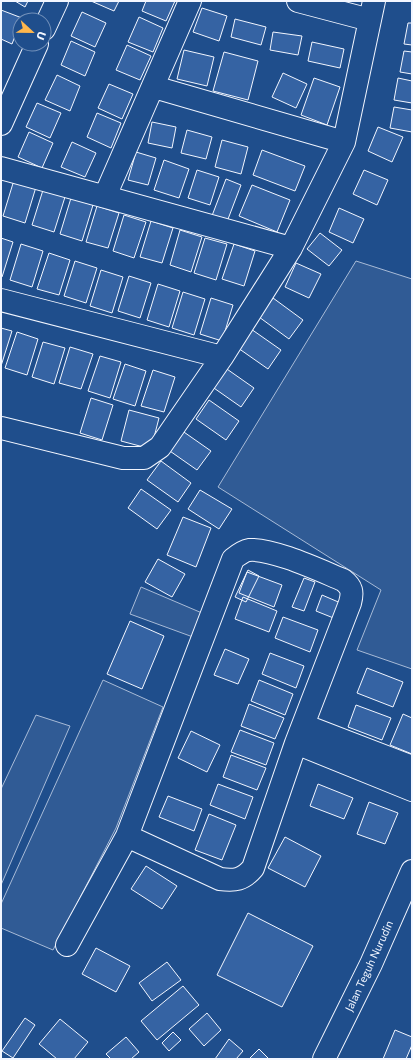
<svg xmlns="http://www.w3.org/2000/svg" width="413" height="1060" viewBox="0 0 413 1060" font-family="Commissioner,sans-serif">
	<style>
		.built { fill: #305b95; stroke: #a8bbd7 }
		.building { fill: #3563a3; stroke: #f2f6ff }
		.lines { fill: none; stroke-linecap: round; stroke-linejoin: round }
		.street-casing { stroke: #f2f6ff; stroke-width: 24 }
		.secondary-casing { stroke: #f2f6ff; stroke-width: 24 }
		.street { stroke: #1f4e8c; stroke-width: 22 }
		.secondary { stroke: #1f4e8c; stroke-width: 22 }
		.labels { text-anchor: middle; stroke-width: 3; stroke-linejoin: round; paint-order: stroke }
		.street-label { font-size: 11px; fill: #f2f6ff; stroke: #1f4e8c }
	</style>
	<rect width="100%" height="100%" fill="#1f4e8c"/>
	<!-- built -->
	<path class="built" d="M356 261 412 279V669L357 650 381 590 218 487Z
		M141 587 202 613 193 637 130 614Z
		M103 680 163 707 116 828 53 950 1 928V904Z
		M36 715 70 726 1 885V789Z"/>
	<!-- building -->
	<path class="building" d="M15 1H28L25 7Z
		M91 1H119L114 11Z
		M146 1H175L166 21 142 11Z
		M202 8 227 16 219 41 193 32Z
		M1 10 22 18 12 44 1 39Z
		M82 12 106 23 95 47 71 36Z
		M139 17 163 28 153 52 128 42Z
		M235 19 266 27 261 45 231 37Z
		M408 23H412V45L404 44Z
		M273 32 302 36 298 55 270 50Z
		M71 41 95 52 85 76 61 65Z
		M312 42 344 49 340 68 308 61Z
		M127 45 151 56 140 80 116 70Z
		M184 50 214 57 207 86 177 79Z
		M404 51 412 52V74L400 72Z
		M224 52 258 61 248 100 213 91Z
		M283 73 307 84 296 108 272 97Z
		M57 75 80 86 70 111 45 100Z
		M314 78 340 87 327 125 301 115Z
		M398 78 412 81V103L394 100Z
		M109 84 133 94 122 119 98 108Z
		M37 103 61 113 50 138 26 127Z
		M394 107 412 110V132L390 128Z
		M97 113 121 123 111 148 87 137Z
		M152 122 176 127 172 148 148 143Z
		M378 127 403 137 392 162 368 151Z
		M187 130 212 137 206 159 181 153Z
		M29 132 53 143 42 168 18 157Z
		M222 140 248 147 241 174 215 167Z
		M72 142 96 153 85 177 61 167Z
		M262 150 305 166 295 191 253 175Z
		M136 152 156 158 148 185 128 180Z
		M164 160 189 169 179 198 154 190Z
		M197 170 219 177 210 205 188 198Z
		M364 170 388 180 377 205 353 194Z
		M226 179 241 185 225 227 210 221Z
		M14 180 36 187 25 223 3 216Z
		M252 185 290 200 277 232 239 216Z
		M43 190 65 197 54 232 32 225Z
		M71 198 93 205 82 241 60 234Z
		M97 206 119 213 108 248 86 242Z
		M339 208 364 219 353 243 329 232Z
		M124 215 146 222 134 258 113 251Z
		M151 221 173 228 162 263 140 257Z
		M180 230 202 237 191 272 170 265Z
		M320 233 342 250 329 266 307 249Z
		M1 238 13 242 2 277H1Z
		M205 238 227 244 216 280 194 273Z
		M21 244 43 251 32 287 10 280Z
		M234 244 255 251 244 286 222 279Z
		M49 253 70 260 59 295 37 289Z
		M75 261 97 268 86 303 64 296Z
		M296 263 321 274 309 298 285 287Z
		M101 270 123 277 112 313 90 306Z
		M129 276 151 283 140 318 118 311Z
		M158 284 180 291 169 327 147 320Z
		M183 292 205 299 194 335 172 328Z
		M211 298 233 305 222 341 200 334Z
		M273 298 303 320 289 339 259 317Z
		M1 328 12 331 1 366Z
		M251 329 281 350 268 369 238 348Z
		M17 332 38 339 27 375 5 368Z
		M43 342 65 348 54 384 32 377Z
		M70 347 93 354 81 389 59 383Z
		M100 356 121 362 110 398 88 391Z
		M125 364 146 371 135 406 113 399Z
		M224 367 254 388 241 407 211 386Z
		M153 370 175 377 164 412 141 406Z
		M91 398 113 405 102 440 80 433Z
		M209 400 239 421 226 440 196 419Z
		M129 410 159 418 151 449 121 441Z
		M181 430 211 451 197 470 167 449Z
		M161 461 191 483 178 502 147 480Z
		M141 489 171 510 157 529 128 508Z
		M200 490 232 509 219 529 188 509Z
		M183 517 211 528 196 567 167 555Z
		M158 559 185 574 172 597 145 582Z
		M248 570 259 576 246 602 235 597Z
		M247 572 282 585 274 607 239 593Z
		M304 578 315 582 304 611 292 607Z
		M322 595 343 604 336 619 316 611Z
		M243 597 277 611 269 632 235 619Z
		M283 617 318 630 310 652 275 638Z
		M130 621 164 636 142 689 107 674Z
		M225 649 249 659 238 684 214 675Z
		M270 653 304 666 296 688 262 674Z
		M367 668 403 682 393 707 357 693Z
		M259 680 293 694 285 715 251 701Z
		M249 704 284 718 275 739 241 726Z
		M356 705 391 718 382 740 348 727Z
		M403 714 412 718V754L390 745Z
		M240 730 274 743 266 765 231 752Z
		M191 731 220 745 207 772 178 758Z
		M231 755 266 768 257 790 223 777Z
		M218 784 253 797 245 819 210 805Z
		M318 784 353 798 344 819 310 806Z
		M168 796 202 809 194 831 159 817Z
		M369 802 398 813 385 844 357 834Z
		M209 814 236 825 222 860 195 850Z
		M285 837 321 856 305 887 268 868Z
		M146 866 177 886 162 909 131 889Z
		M248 913 313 946 282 1007 217 975Z
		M96 948 130 966 116 992 82 974Z
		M167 962 181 980 152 1001 139 983Z
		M183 986 199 1005 157 1040 141 1021Z
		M207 1013 221 1030 204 1046 189 1029Z
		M25 1018 35 1025 13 1058 2 1051Z
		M60 1019 88 1042 74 1059H57L39 1044Z
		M395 1030 412 1037V1045L406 1059H383Z
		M173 1032 181 1040 169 1051 162 1043Z
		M126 1037 139 1052 131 1059H111L106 1054Z
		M229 1039 243 1051 236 1059H215Z
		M259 1049 269 1059H249Z"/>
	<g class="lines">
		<defs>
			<path id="street" d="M298 1 370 20
				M44 29 57 1
				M154 87 344 142
				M1 124 37 44
				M1 168 291 248
				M105 196 190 1
				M1 300 222 357
				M1 428 123 458H144L160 447 222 357 291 248 344 142 374 1
				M303 725 412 767
				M296 743 412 790
				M67 945 127 836 233 559C238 555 243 551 249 550 272 548 321 571 343 580 352 587 353 592 350 603L296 743 253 868C243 880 235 881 220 879L127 836"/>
			<path id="secondary" d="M324 1059 371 964 412 871"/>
		</defs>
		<!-- street casing -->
		<use href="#street" class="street-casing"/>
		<!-- secondary casing -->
		<use href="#secondary" class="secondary-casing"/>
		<!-- street -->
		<use href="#street" class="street"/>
		<!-- secondary -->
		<use href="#secondary" class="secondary"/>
	</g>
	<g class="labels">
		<!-- street labels -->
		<g class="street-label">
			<text transform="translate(369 966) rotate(-65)" y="4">Jalan Teguh Nurudin</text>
		</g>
	</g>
	<!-- border -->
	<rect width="413" height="1060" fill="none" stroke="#f2f6ff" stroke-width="4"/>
	<!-- north arrow -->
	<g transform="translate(32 32) rotate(112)"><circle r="19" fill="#1f4e8c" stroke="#7391ba"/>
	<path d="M0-3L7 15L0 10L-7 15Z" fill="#ffb74d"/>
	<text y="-6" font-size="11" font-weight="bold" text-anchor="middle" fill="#f2f6ff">U</text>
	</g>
</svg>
